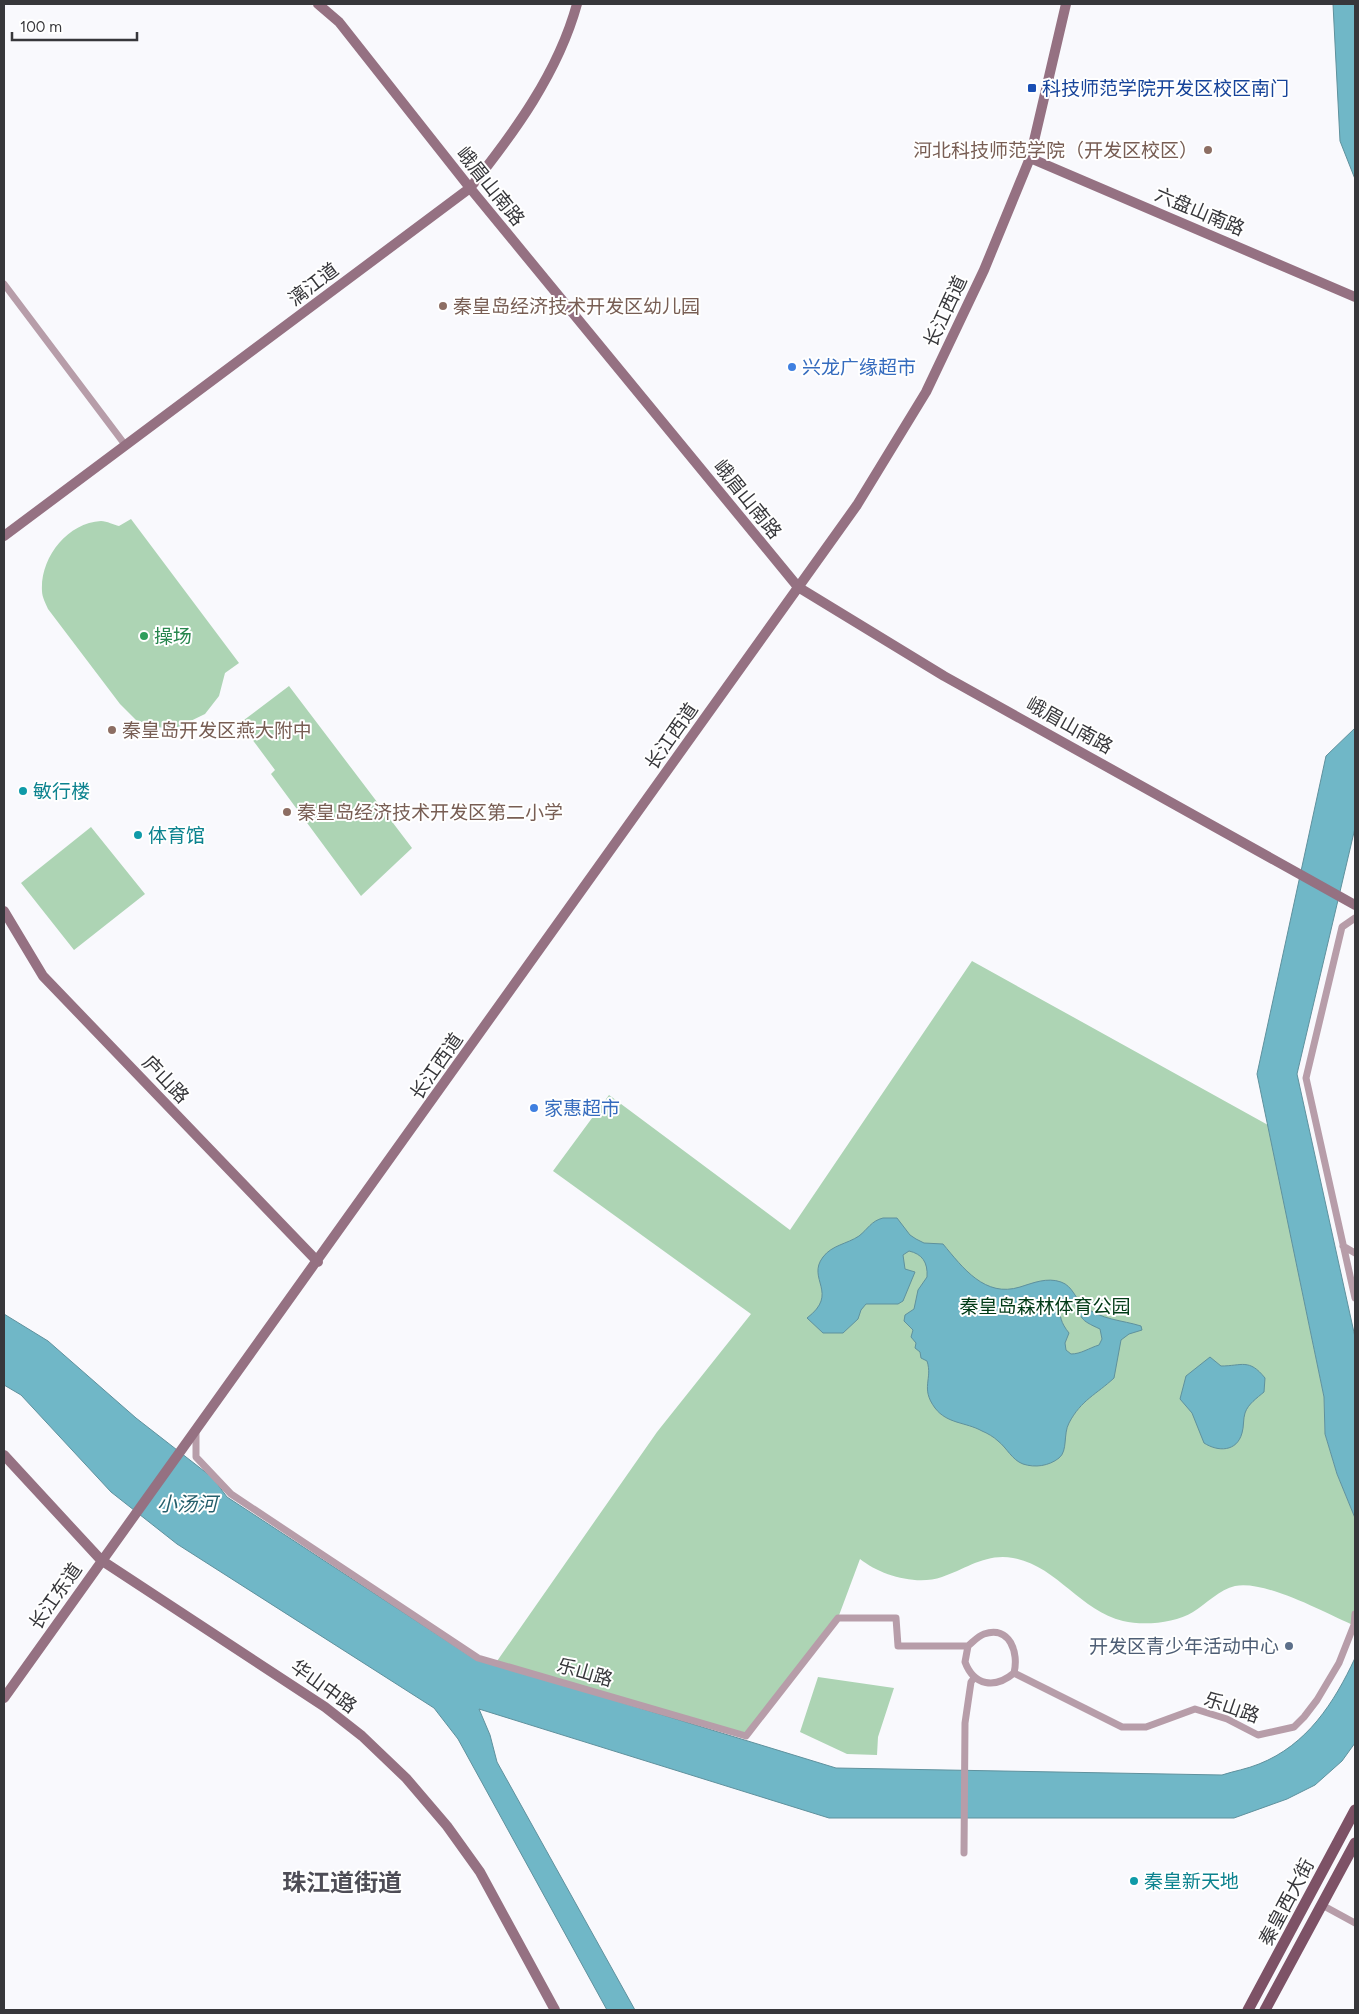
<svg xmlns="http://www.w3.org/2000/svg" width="1359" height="2014" viewBox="0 0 1359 2014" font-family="Figtree,'Noto Sans SC',sans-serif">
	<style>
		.green { fill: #add4b4 }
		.water { fill: #70b7c7; stroke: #5f919d; fill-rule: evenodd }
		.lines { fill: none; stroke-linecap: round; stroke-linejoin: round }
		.street { stroke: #b79da9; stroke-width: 7 }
		.secondary { stroke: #957182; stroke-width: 10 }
		.primary { stroke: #7d5266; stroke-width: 11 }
		.transit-dot { fill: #1a4fb4; stroke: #fff; stroke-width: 2 }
		.education-dot { fill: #8d6e63; stroke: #fff; stroke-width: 2 }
		.shop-dot { fill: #3f7fe0; stroke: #fff; stroke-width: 2 }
		.leisure-dot { fill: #2e9e5b; stroke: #fff; stroke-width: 2 }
		.culture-dot { fill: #0f9aa8; stroke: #fff; stroke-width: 2 }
		.service-dot { fill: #5c6f8a; stroke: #fff; stroke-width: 2 }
		.labels { text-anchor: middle; stroke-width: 4; stroke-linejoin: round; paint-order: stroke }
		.transit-label { font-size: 19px; fill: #164399; stroke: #fff; text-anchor: start }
		.education-label { font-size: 19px; fill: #785e54; stroke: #fff; text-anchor: start }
		.street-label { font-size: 19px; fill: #37373b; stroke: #fff }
		.shop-label { font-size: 19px; fill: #366cbe; stroke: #fff; text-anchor: start }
		.leisure-label { font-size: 19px; fill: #27864d; stroke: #fff; text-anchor: start }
		.culture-label { font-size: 19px; fill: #0d838f; stroke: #fff; text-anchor: start }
		.park-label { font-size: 19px; fill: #003a16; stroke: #fff }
		.service-label { font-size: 19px; fill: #4e5e75; stroke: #fff; text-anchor: end }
		.water-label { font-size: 20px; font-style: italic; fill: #255f6b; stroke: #fff }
		.district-label { font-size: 24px; font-weight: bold; fill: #4e4d56; stroke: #fff }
	</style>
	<rect width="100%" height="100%" fill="#f9f9fd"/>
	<!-- green -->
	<path class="green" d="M131 519 239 663 225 673 219 696 205 714 174 729 157 727 136 720 120 704 48 609C46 604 42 597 42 591 40 558 67 523 101 521 107 521 114 525 119 526Z
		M289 686 412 848 361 896 271 774 275 770 240 723Z
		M91 827 145 894 74 950 21 883Z
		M972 961 1268 1125 1324 1397 1325 1434 1337 1474 1355 1518V1626C1325 1613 1266 1580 1235 1586 1220 1589 1206 1604 1193 1612 1175 1623 1144 1626 1123 1621 1080 1611 1057 1566 1013 1558 986 1553 966 1569 942 1577 916 1586 880 1575 860 1559L838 1618 746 1736 495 1664 657 1432 751 1314 553 1171 609 1095 790 1230Z
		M818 1677 894 1688 878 1737 877 1755 847 1754 800 1732Z"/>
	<!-- water -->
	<path class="water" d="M1333 4H1355V179L1340 141Z
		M1355 728V828L1297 1074 1355 1337V1518L1337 1474 1325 1434 1324 1397 1257 1074 1326 756Z
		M883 1218H897L910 1235 916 1239 924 1243 943 1244C963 1268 985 1298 1020 1287 1033 1283 1047 1277 1061 1282 1073 1286 1075 1299 1084 1306 1101 1320 1122 1320 1141 1326L1142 1330 1129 1334 1121 1340 1114 1378C1097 1394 1081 1400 1069 1423 1063 1434 1068 1451 1059 1458 1049 1466 1035 1468 1023 1464 1012 1460 1007 1448 998 1441 994 1437 987 1433 982 1431 966 1422 947 1424 935 1408 920 1388 933 1379 927 1361L921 1358 920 1352 915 1348 916 1343 911 1337 913 1330 904 1321 905 1315 914 1309 918 1290 927 1277C928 1262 922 1254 909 1251L903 1255 905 1269 915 1272 903 1301 898 1304H866L861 1310 858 1319 843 1333H823L807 1318C840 1293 806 1279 823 1257 832 1245 847 1244 859 1236 868 1229 871 1221 883 1218ZM1066 1300H1072C1084 1320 1078 1319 1100 1329L1102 1339 1099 1345C1089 1348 1081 1354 1071 1354L1066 1350 1065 1343 1069 1333C1061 1323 1059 1316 1060 1303Z
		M4 1314 48 1341 136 1418 213 1478 227 1497 470 1656 836 1768 1222 1775C1234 1771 1247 1769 1259 1764 1307 1745 1334 1703 1355 1658V1743L1342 1761 1315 1785 1287 1799 1234 1818H829L479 1709 490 1735 497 1762 635 2010H607L458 1739 434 1708 177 1544 111 1492 21 1395 4 1385Z
		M1210 1357 1221 1366C1242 1366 1249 1358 1265 1378L1264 1392C1257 1398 1248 1404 1245 1413 1243 1419 1244 1427 1242 1433 1237 1452 1218 1452 1204 1443L1192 1413 1180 1399 1186 1376Z"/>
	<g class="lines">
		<!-- street -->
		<path class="street" d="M4 284 126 446
			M1355 918 1342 927 1306 1078 1355 1298
			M1343 1246 1355 1253
			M196 1432V1457L231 1494 478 1658 746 1736 838 1618H896L898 1646H968L965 1662C974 1686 995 1689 1014 1673L1122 1727H1146L1195 1709 1227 1719 1258 1735 1294 1727 1304 1717 1317 1700 1339 1663 1354 1625 1355 1614
			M968 1646C973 1642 978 1636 984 1634 1010 1625 1019 1653 1014 1673
			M964 1853 965 1723 971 1682 974 1678
			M1322 1905 1355 1923"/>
		<!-- secondary -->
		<path class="secondary" d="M318 4 339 22 470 188 798 587 944 676 1355 905
			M1030 158 1355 297
			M4 536 470 188C514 133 558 73 577 4
			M4 911 43 976 318 1262
			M4 1455 101 1560 325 1707 362 1736 406 1778 447 1826 480 1872 555 2010
			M4 1698 857 505 926 392 984 270 1030 158 1066 4"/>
		<!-- primary -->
		<path class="primary" d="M1248 2010 1355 1810
			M1265 2010 1355 1843"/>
	</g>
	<!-- markers -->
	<rect class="transit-dot" x="1027" y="83" width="10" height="10" rx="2.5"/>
	<g class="education-dot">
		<circle cx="1208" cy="150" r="5"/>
		<circle cx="443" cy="306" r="5"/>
		<circle cx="112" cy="730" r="5"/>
		<circle cx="287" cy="812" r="5"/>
	</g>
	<g class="shop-dot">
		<circle cx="792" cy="367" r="5"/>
		<circle cx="534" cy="1108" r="5"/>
	</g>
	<circle class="leisure-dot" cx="144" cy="636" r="5"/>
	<g class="culture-dot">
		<circle cx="23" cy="791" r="5"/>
		<circle cx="138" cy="835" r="5"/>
		<circle cx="1134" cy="1881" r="5"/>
	</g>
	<circle class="service-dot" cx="1289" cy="1646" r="5"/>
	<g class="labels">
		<!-- transit labels -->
		<g class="transit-label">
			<text x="1042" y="95">科技师范学院开发区校区南门</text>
		</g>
		<!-- education labels -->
		<g class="education-label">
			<text x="1198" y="157" text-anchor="end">河北科技师范学院（开发区校区）</text>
			<text x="453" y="313">秦皇岛经济技术开发区幼儿园</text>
			<text x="122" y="737">秦皇岛开发区燕大附中</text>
			<text x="297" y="819">秦皇岛经济技术开发区第二小学</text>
		</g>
		<!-- street labels -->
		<g class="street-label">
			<text transform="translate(491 186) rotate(51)" y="7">峨眉山南路</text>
			<text transform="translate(1200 211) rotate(23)" y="7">六盘山南路</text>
			<text transform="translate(313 284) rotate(-37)" y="7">漓江道</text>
			<text transform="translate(945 311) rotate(-65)" y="7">长江西道</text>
			<text transform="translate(748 499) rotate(51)" y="7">峨眉山南路</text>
			<text transform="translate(1070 725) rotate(29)" y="7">峨眉山南路</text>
			<text transform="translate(671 736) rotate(-55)" y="7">长江西道</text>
			<text transform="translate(436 1066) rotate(-55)" y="7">长江西道</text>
			<text transform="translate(166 1079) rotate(46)" y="7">庐山路</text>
			<text transform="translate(55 1596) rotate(-55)" y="7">长江东道</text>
			<text transform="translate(585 1672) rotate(16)" y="7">乐山路</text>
			<text transform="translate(324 1686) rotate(36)" y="7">华山中路</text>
			<text transform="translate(1232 1707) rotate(19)" y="7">乐山路</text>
			<text transform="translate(1286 1902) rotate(-62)" y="7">秦皇西大街</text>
		</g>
		<!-- shop labels -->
		<g class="shop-label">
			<text x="802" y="374">兴龙广缘超市</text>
			<text x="544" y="1115">家惠超市</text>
		</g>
		<!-- leisure labels -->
		<g class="leisure-label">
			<text x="154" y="643">操场</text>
		</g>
		<!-- culture labels -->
		<g class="culture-label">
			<text x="33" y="798">敏行楼</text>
			<text x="148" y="842">体育馆</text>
			<text x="1144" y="1888">秦皇新天地</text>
		</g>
		<!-- park labels -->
		<g class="park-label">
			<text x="1045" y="1313">秦皇岛森林体育公园</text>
		</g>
		<!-- service labels -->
		<g class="service-label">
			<text x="1279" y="1653">开发区青少年活动中心</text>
		</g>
		<!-- water labels -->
		<g class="water-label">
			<text x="187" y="1511">小汤河</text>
		</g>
		<!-- district labels -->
		<g class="district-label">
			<text x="342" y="1891">珠江道街道</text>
		</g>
	</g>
	<!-- border -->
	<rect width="1359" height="2014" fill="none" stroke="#37373b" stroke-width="10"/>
	<!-- scale -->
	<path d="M12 32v8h125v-8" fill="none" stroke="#37373b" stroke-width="2.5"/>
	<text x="20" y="32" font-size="15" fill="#37373b" stroke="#ffffff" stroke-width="4" paint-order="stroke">100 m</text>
</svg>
